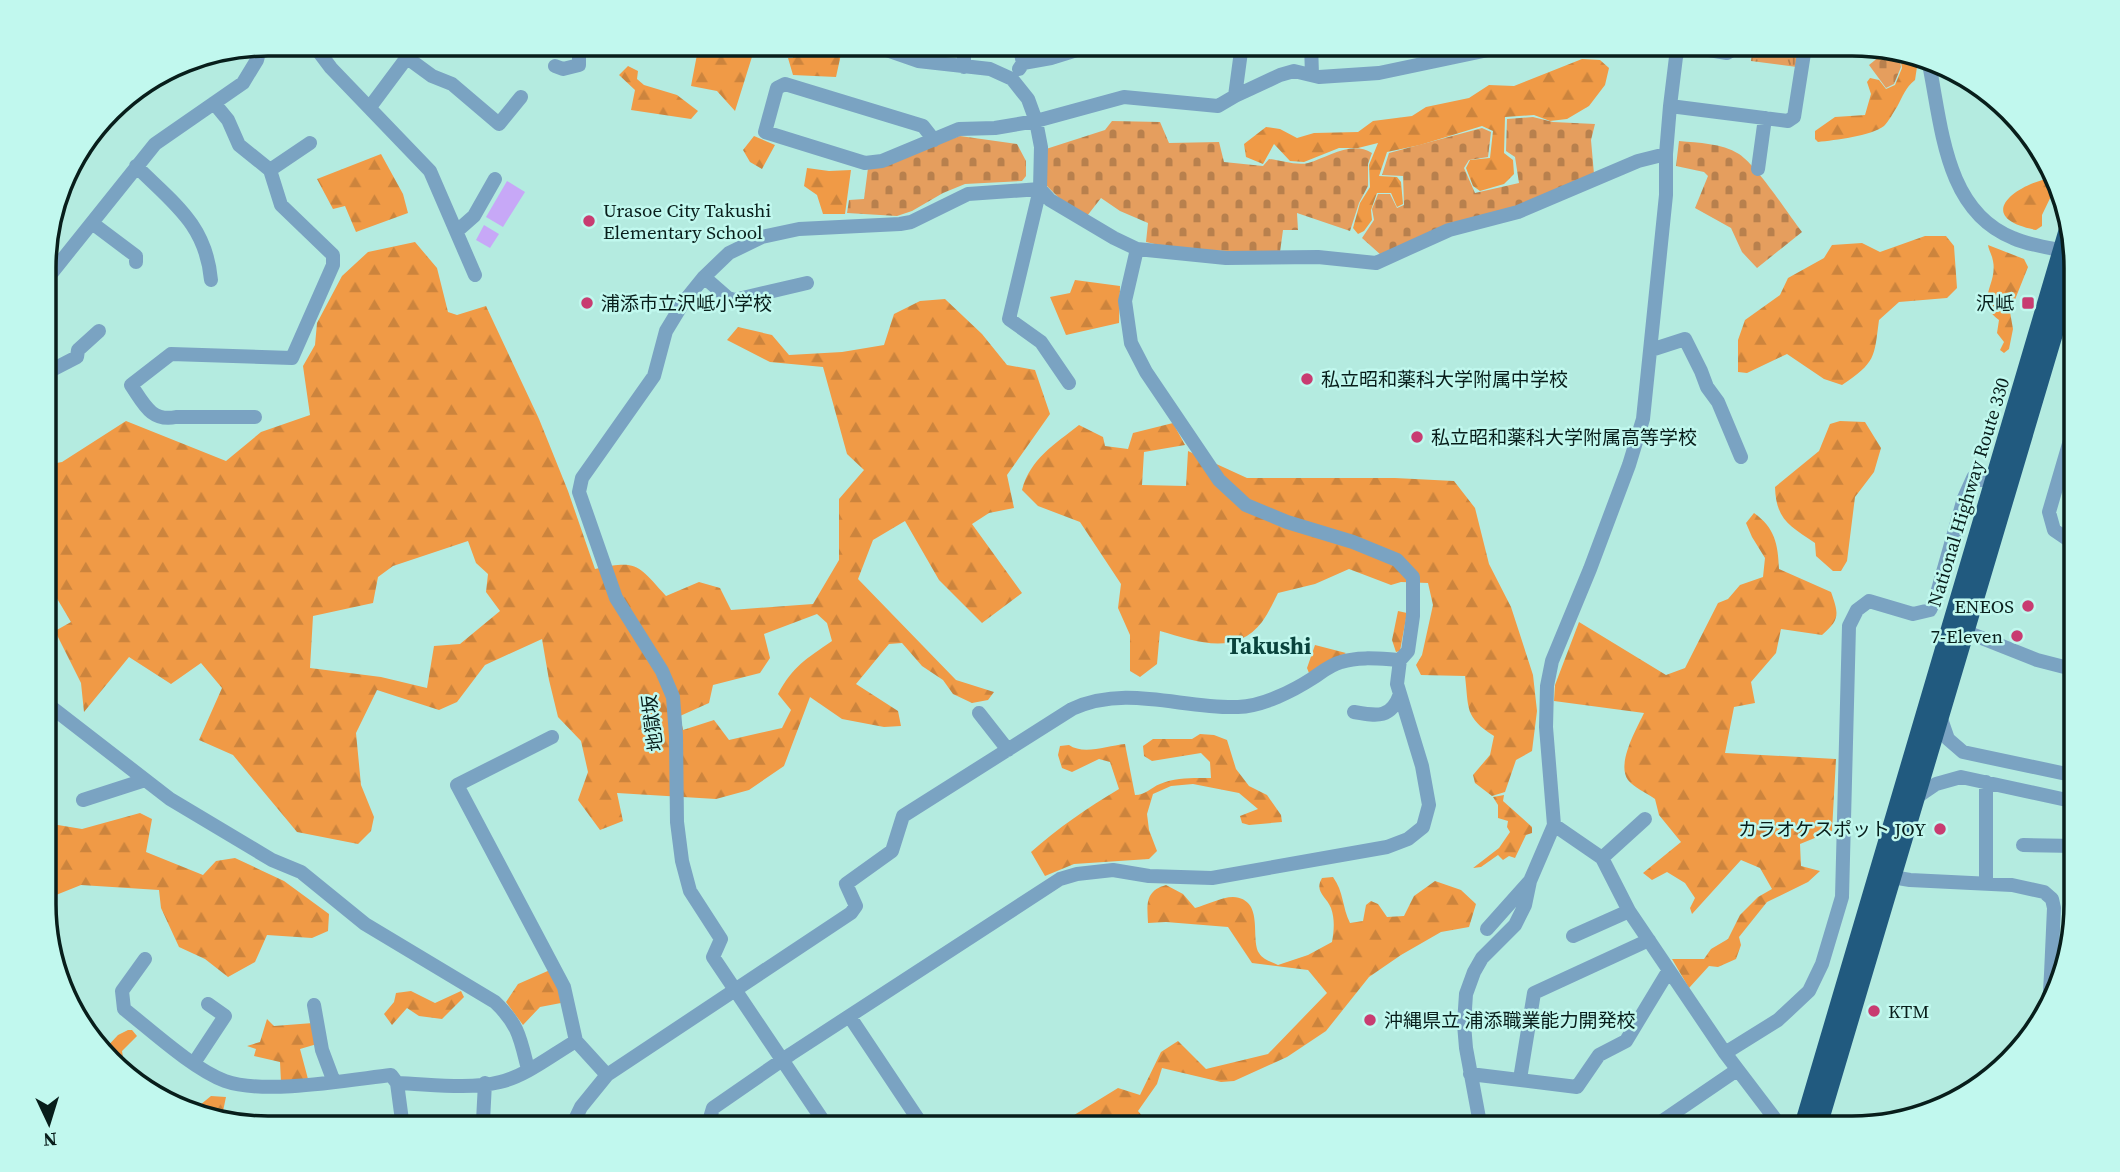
<svg xmlns="http://www.w3.org/2000/svg" width="2120" height="1172" viewBox="0 0 2120 1172" font-family="'Source Serif 4','Noto Sans JP',serif">
	<style>
		.grass { fill: url(#grass-tufts) }
		.forest { fill: url(#forest-firs); fill-rule: evenodd }
		.cemetery { fill: url(#cemetery-stones) }
		.water { fill: #c7a8f7 }
		.lines { fill: none; stroke-linecap: round; stroke-linejoin: round }
		.minor { stroke: #7aa3c2; stroke-width: 14 }
		.highway { stroke: #215a7f; stroke-width: 19 }
		.poi-dot { fill: #c83c71; stroke: #c1f8ee; stroke-width: 2.5 }
		.labels { text-anchor: middle; stroke-width: 5; stroke-linejoin: round; paint-order: stroke }
		.poi-label { font-size: 19px; fill: #081e1b; stroke: #c1f8ee; text-anchor: start }
		.street-label { font-size: 19px; fill: #081e1b; stroke: #c1f8ee }
		.quarter-label { font-size: 23px; font-weight: bold; fill: #09433c; stroke: #c1f8ee }
		.rim { fill: none; stroke: #081e1b; stroke-width: 3.5 }
	</style>
	<defs>
		<pattern id="grass-tufts" width="24" height="20" patternUnits="userSpaceOnUse" patternTransform="scale(1.75)"><rect width="24" height="20" fill="#e59e5e"/><path d="M3 7l-1-3M5 7V3M7 7l1-3M15 17l-1-3M17 17v-4M19 17l1-3" fill="none" stroke="#b8804d"/></pattern>
		<pattern id="forest-firs" width="22" height="20" patternUnits="userSpaceOnUse" patternTransform="scale(1.75)"><rect width="22" height="20" fill="#f09a46"/><path d="M5 1l3.5 6h-7zM16 11l3.5 6h-7z" fill="#cc843d"/></pattern>
		<pattern id="cemetery-stones" width="16" height="16" patternUnits="userSpaceOnUse" patternTransform="scale(1.75)"><rect width="16" height="16" fill="#e59e5e"/><path d="M2 7V4a2 2 0 0 1 4 0v3zM10 15v-3a2 2 0 0 1 4 0v3z" fill="#b8804d"/></pattern>
	</defs>
	<rect width="100%" height="100%" fill="#b4ebe0"/>
	<!-- grass -->
	<path class="grass" d="M1756 44H1796L1799 51 1797 67 1751 61 1753 46Z"/>
	<!-- forest -->
	<path class="forest" d="M699 44H756L735 111 717 91 691 86Z
		M792 44 843 45 836 77 793 75 788 58H793Z
		M1900 57 1914 60 1917 67 1915 80C1905 88 1903 96 1897 107 1893 113 1889 121 1884 126 1871 136 1835 140 1818 142L1815 139V131L1835 117 1865 115 1871 94 1867 82 1870 78 1879 80 1886 89 1895 85 1902 68Z
		M1582 59 1600 60 1609 68 1605 85 1589 106 1567 119 1550 121 1534 115 1505 117 1504 153 1513 160 1514 174 1504 184 1480 191 1473 186 1466 168 1470 160 1490 158 1493 131 1482 126 1420 145 1387 152 1379 176 1397 177 1401 182 1403 204 1397 207 1391 193H1377L1371 210 1372 220 1364 231 1358 234 1353 228 1360 203 1370 187 1369 165 1378 143 1358 148H1339L1304 162 1290 161 1274 144 1263 164 1246 157 1244 144 1266 127 1280 129 1297 138 1314 133 1358 132 1373 121 1412 116 1426 107 1469 98 1489 85 1514 86Z
		M628 66 638 71 637 79 644 85 677 95 698 111 691 119 631 110 635 90 619 75Z
		M754 136 775 145 762 169 750 162 743 150Z
		M381 154 403 194 408 213 356 232 345 206 333 209 317 179Z
		M807 168 829 171 851 170 845 214H823L817 195 804 186Z
		M2050 178 2054 190 2042 215V226L2036 230C1974 218 2012 186 2050 178Z
		M1925 236H1946L1954 246 1957 288 1947 298 1899 302 1879 320C1874 358 1876 362 1842 385L1824 379 1787 354 1747 373 1738 372V340L1745 320 1780 295 1788 278 1824 258 1832 245 1862 243 1880 252Z
		M415 242 437 268 448 312 457 315 486 306 539 419 568 491 595 569C638 560 637 564 666 596L699 582 720 588 731 610 813 604 839 560V499L864 470 847 454 823 367 770 362 727 340 738 327 772 335 789 355 842 352 884 345 894 314 920 301 945 299 982 334 1007 365 1035 370 1050 414 1007 475 1014 508 989 513 972 524 1022 593 982 623 939 580 905 521 873 540 858 579 956 680 994 692 988 700 972 703 953 694 943 680 922 666 902 643 889 644 856 684 898 711 901 726 884 727 842 719 810 697 784 766 749 790 716 799 617 793 623 821 600 830 578 800 588 772 581 741 558 717 549 680 542 639 485 665 457 702 439 710 377 690 356 733 361 785 374 817 371 831 358 844 297 832 233 755 199 740 222 688 201 663 171 684 129 657 84 712 81 683 55 631 71 622 46 580V465L62 462 126 421 226 461 261 432 310 415 303 366 315 345 317 323 342 276 368 252ZM468 541 476 563 488 574 486 592 500 611 460 644 434 646 427 688 381 677 310 668 313 616 373 603 378 577 393 566ZM817 614 827 623 832 641C806 659 793 666 778 694L791 710 782 728 729 740 714 720 683 730 680 716 709 703 713 685 760 673 770 658 764 634Z
		M1988 245 2024 259 2028 267 2010 312 2013 329 2009 349 2004 353 2000 350 2004 342 1997 333 1999 320C1973 301 1998 285 1993 261 1992 255 1989 251 1988 245Z
		M1075 280 1120 286 1119 323 1066 335 1050 297 1070 293Z
		M1840 421 1865 422 1881 448 1874 472 1855 497 1847 561 1841 571H1833L1816 556 1815 543C1790 526 1776 520 1775 487L1819 451 1830 424Z
		M1173 423 1185 445 1144 452 1142 485 1186 486 1188 451 1247 478H1395L1454 481 1475 508 1489 564 1511 607 1533 675 1537 711 1532 751 1516 760 1505 792 1492 796 1475 783 1473 775 1490 755 1494 736C1464 717 1469 708 1465 676L1421 675 1416 665 1422 655 1433 605 1428 583 1401 582 1391 585 1349 569 1315 584 1278 593C1273 603 1268 614 1262 622 1235 657 1195 641 1160 631L1157 664 1140 677 1130 671V635L1118 608 1121 584 1080 522 1038 506 1022 490C1030 459 1055 444 1079 425L1103 437 1105 446 1128 449 1133 433Z
		M1754 513C1775 528 1778 544 1779 569L1831 592C1839 614 1840 620 1822 635L1781 629 1776 653 1751 682 1755 703 1734 707 1725 753 1836 759 1832 831 1800 844 1801 866 1820 871 1808 882 1767 902 1739 937 1741 945 1736 959 1718 967 1709 966 1689 988 1672 959H1704L1711 949 1728 939 1740 915 1758 897 1772 889 1760 868 1741 860 1692 914 1690 908 1695 898 1685 883 1667 872 1652 880 1643 873 1681 842 1659 815 1655 799C1647 793 1633 787 1628 780 1616 764 1637 728 1644 713L1554 701 1555 685 1579 622 1666 675 1685 668 1718 603 1728 599 1740 585 1763 577 1765 558 1752 537 1746 523Z
		M1398 611 1407 613 1400 651 1396 652 1392 640Z
		M1315 645 1346 653 1309 673 1307 668Z
		M1200 734 1214 735 1227 740 1236 769 1249 786 1267 795 1281 815 1282 822 1249 825 1242 823 1240 816 1258 809 1239 793 1193 784 1171 786 1153 794 1147 814 1149 830 1157 851 1149 859 1074 864 1045 876 1031 852C1058 828 1087 808 1119 789L1110 762 1099 759 1072 772 1062 768 1058 755 1060 746 1069 745C1083 755 1107 746 1125 744L1135 795C1146 795 1150 788 1160 784 1176 777 1194 778 1211 778L1210 762 1201 753 1152 761 1144 756 1143 746 1153 739H1192Z
		M1504 795 1503 801 1532 827V833L1526 835 1515 858 1509 856 1503 860 1498 855 1481 867 1473 868 1499 848 1510 832 1507 827 1508 821 1498 818V805L1493 797Z
		M140 813 152 819 146 852 203 875 216 861 235 858 284 881 329 914 328 931 312 938 267 935 255 962 228 977 205 959 179 947 161 908 159 890 81 885 46 899V823L82 829Z
		M1333 877C1344 892 1342 907 1350 923L1363 921 1366 905 1371 901 1378 904 1387 917 1404 916 1414 896 1435 881 1461 890 1476 904 1469 927 1441 932 1401 955 1369 977 1326 1031 1287 1057 1234 1081 1221 1082 1162 1068 1157 1084 1138 1111 1148 1123 1164 1128H1053L1118 1088 1140 1095 1161 1052 1178 1041 1206 1069 1268 1054 1327 993 1308 970 1252 963 1228 927 1166 922 1148 923C1147 904 1145 891 1166 885L1183 894 1195 908C1206 905 1222 897 1233 897 1265 899 1250 938 1259 953 1263 960 1272 962 1278 965L1308 955 1332 942C1334 931 1335 919 1331 908 1326 896 1314 892 1322 878Z
		M550 970 559 988 561 1003 540 1007 523 1025 506 1002 518 984Z
		M411 991 435 1003 461 991 464 997 442 1019 419 1016 407 1008 392 1025 384 1014 394 1002 396 993Z
		M267 1019 274 1026 313 1023 317 1044 300 1049 308 1079 281 1082 280 1062 254 1056 256 1049 247 1046 260 1042Z
		M128 1030H132L137 1036 122 1051 123 1058 118 1063 104 1050 118 1035Z
		M180 1096 200 1105 211 1096 226 1097 222 1116 173 1103Z"/>
	<!-- cemetery -->
	<path class="cemetery" d="M1885 52 1899 56 1901 67 1894 84 1886 88 1869 65Z
		M1533 117 1553 122 1595 124 1591 140 1594 174 1556 193 1381 255 1362 238 1374 220 1372 209 1378 194H1390L1397 208 1404 205 1403 176 1382 175 1389 153 1482 128 1491 132 1488 157 1469 160 1464 168 1475 193 1519 183 1515 157 1506 151 1507 119Z
		M1112 121 1160 122 1169 143 1219 142 1224 162 1263 166 1269 159C1280 160 1297 166 1308 163 1329 157 1351 140 1372 153L1368 164V186L1359 203 1350 231 1297 213 1298 230H1283L1280 252 1181 250 1146 242 1148 223 1120 211 1101 198 1087 216 1064 203 1046 185V149L1105 130Z
		M960 136 1017 144 1026 161V176L1022 181 965 184 943 193 912 211 897 216 847 213 849 200 864 199 868 168Z
		M1679 141C1699 143 1721 143 1739 154 1757 166 1787 212 1802 232L1757 268 1742 252 1731 228 1695 208 1708 176 1704 172 1676 166Z"/>
	<!-- water -->
	<path class="water" d="M507 181 525 192 503 227 486 217Z
		M484 225 499 234 490 248 476 240Z"/>
	<g class="lines">
		<!-- minor -->
		<path class="minor" d="M313 44 331 68 430 171 475 275
			M869 44 918 61 990 69 1012 79 1028 99 1036 121 1041 147 1040 189 1009 319 1041 342 1069 383
			M1311 44 1312 75
			M1673 44 1727 53 1742 44
			M406 57 432 76 452 84 499 124 521 97
			M1023 63 1051 58 1096 44
			M1929 64C1942 127 1945 211 2013 238 2031 246 2052 248 2071 252
			M555 66 563 69 579 65V44
			M964 67V44
			M1019 69 1023 63 1019 44
			M1235 96 1280 75 1294 71 1319 77 1379 73 1493 49 1543 44
			M214 103 228 120 239 145 270 170 281 205 333 255V265L292 358 171 354 131 385C144 404 151 422 176 417H255
			M1670 106 1788 121 1794 117 1805 47 1802 44
			M370 107 417 44
			M934 140 923 126 785 84 777 88 765 132 865 163 882 161 959 129 995 128 1036 121 1124 97 1218 106 1235 96 1242 44
			M136 166C173 203 206 224 211 280
			M1758 169 1765 118
			M270 170 310 143
			M1040 189 1050 200 1114 238 1137 249 1226 258 1318 257 1376 263 1449 230 1518 212 1638 161 1666 154
			M92 223 136 256V262
			M457 231 474 216 495 179
			M704 277 728 298 734 300 807 283
			M46 280 155 144 243 83 257 60 261 45
			M1651 350 1685 339 1701 371 1707 387 1718 402 1741 457
			M46 373 77 357 78 350 99 331
			M2076 420 2049 512 2054 530 2076 545
			M1964 631 2037 660 2076 670
			M46 703 170 799 272 860 301 872 365 924 495 1002C519 1025 520 1038 528 1069
			M1354 712C1377 716 1391 719 1400 694
			M979 713 1008 750
			M1940 716 1948 739 1963 752 2076 776
			M46 730 51 706
			M552 737 457 785 564 987 576 1041 607 1075
			M1914 799 1936 784 1961 777 2076 802
			M83 800 145 780
			M1554 825 1602 858 1629 911 1725 1053 1782 1128
			M2023 845 2076 846
			M1602 858 1645 819
			M1892 877 1910 880 2012 885 2044 892 2052 899 2054 908 2051 974 2058 977
			M1986 883V782
			M1487 929 1529 882
			M1573 936 1629 911
			M145 959 122 991 124 1009C152 1031 193 1069 225 1081 264 1095 348 1080 391 1075L397 1083 403 1128
			M314 1005 322 1050 334 1082
			M2049 1009 2051 974
			M850 1017 924 1128
			M1725 1053 1778 1020 1809 991 1822 964 1842 897 1849 626 1857 610 1869 601 1913 614 1930 610 1936 597 1964 498 1973 478 1994 482
			M194 1063 225 1016 208 1004
			M1470 1074 1577 1087 1599 1055 1626 1041 1669 970
			M1520 1079 1534 993 1649 940
			M397 1083C430 1084 468 1090 500 1082 526 1076 552 1055 576 1041
			M485 1083 483 1121 486 1128
			M571 1128 581 1107 607 1075 851 913 856 906 846 884 892 851 903 816 1072 709C1127 684 1182 709 1238 707 1263 706 1293 691 1313 678 1322 672 1330 665 1341 662 1360 656 1381 659 1400 660
			M707 1128 713 1108 791 1054 1060 879 1077 874 1113 870 1149 876 1212 878 1387 847 1408 839 1423 827 1429 805 1422 766 1397 684 1400 660 1408 651 1413 616V577L1397 560 1353 542 1287 522 1246 505 1219 480 1146 372 1131 343 1125 301 1137 249
			M828 1128 713 957 721 939 690 891 682 861 677 822 676 736 673 697 662 671 616 598 579 492 582 478 654 376 666 331 683 303 704 277 729 253 762 237 799 229 900 224 911 222 968 194 1040 189
			M1483 1128 1479 1118 1466 1048 1464 1024 1466 994 1474 972 1482 958 1515 925 1525 905 1530 881 1554 825 1546 727 1547 686 1552 661 1590 569 1629 465 1643 419 1666 195V154L1670 106 1676 57 1681 44
			M1652 1128 1737 1070"/>
		<!-- highway -->
		<path class="highway" d="M1803 1128 2068 231
			M1817 1128 2076 258"/>
	</g>
	<!-- markers -->
	<g class="poi-dot">
		<circle cx="589" cy="221" r="7"/>
		<circle cx="587" cy="303" r="7"/>
		<rect x="2021" y="296" width="14" height="14" rx="3.5"/>
		<circle cx="1307" cy="379" r="7"/>
		<circle cx="1417" cy="437" r="7"/>
		<circle cx="2028" cy="606" r="7"/>
		<circle cx="2017" cy="636" r="7"/>
		<circle cx="1940" cy="829" r="7"/>
		<circle cx="1874" cy="1011" r="7"/>
		<circle cx="1370" cy="1020" r="7"/>
	</g>
	<g class="labels">
		<!-- poi labels -->
		<g class="poi-label">
			<text x="603" y="217">Urasoe City Takushi<tspan x="603" dy="22">Elementary School</tspan></text>
			<text x="601" y="310">浦添市立沢岻小学校</text>
			<text x="2014" y="310" text-anchor="end">沢岻</text>
			<text x="1321" y="386">私立昭和薬科大学附属中学校</text>
			<text x="1431" y="444">私立昭和薬科大学附属高等学校</text>
			<text x="2014" y="613" text-anchor="end">ENEOS</text>
			<text x="2003" y="643" text-anchor="end">7-Eleven</text>
			<text x="1926" y="836" text-anchor="end">カラオケスポット JOY</text>
			<text x="1888" y="1018">KTM</text>
			<text x="1384" y="1027">沖縄県立 浦添職業能力開発校</text>
		</g>
		<!-- street labels -->
		<g class="street-label">
			<text transform="translate(1968 492) rotate(-73)" y="7">National Highway Route 330</text>
			<text transform="translate(652 723) rotate(-97)" y="7">地獄坂</text>
		</g>
		<!-- quarter labels -->
		<g class="quarter-label">
			<text x="1269" y="654">Takushi</text>
		</g>
	</g>
	<!-- crop -->
	<path d="M0 0H2120V1172H0ZM268 56H1852A212 212 0 0 1 2064 268V904A212 212 0 0 1 1852 1116H268A212 212 0 0 1 56 904V268A212 212 0 0 1 268 56Z" fill="#c1f8ee" fill-rule="evenodd"/>
	<path class="rim" d="M268 56H1852A212 212 0 0 1 2064 268V904A212 212 0 0 1 1852 1116H268A212 212 0 0 1 56 904V268A212 212 0 0 1 268 56Z"/>
	<!-- north arrow -->
	<g transform="translate(49 1123) rotate(176)" stroke="#c1f8ee" stroke-width="5" paint-order="stroke">
	<path d="M0-5L12 26L0 18L-12 26Z" fill="#081e1b"/>
	<text y="-10" font-size="19" font-weight="bold" text-anchor="middle" fill="#081e1b">N</text>
	</g>
</svg>
